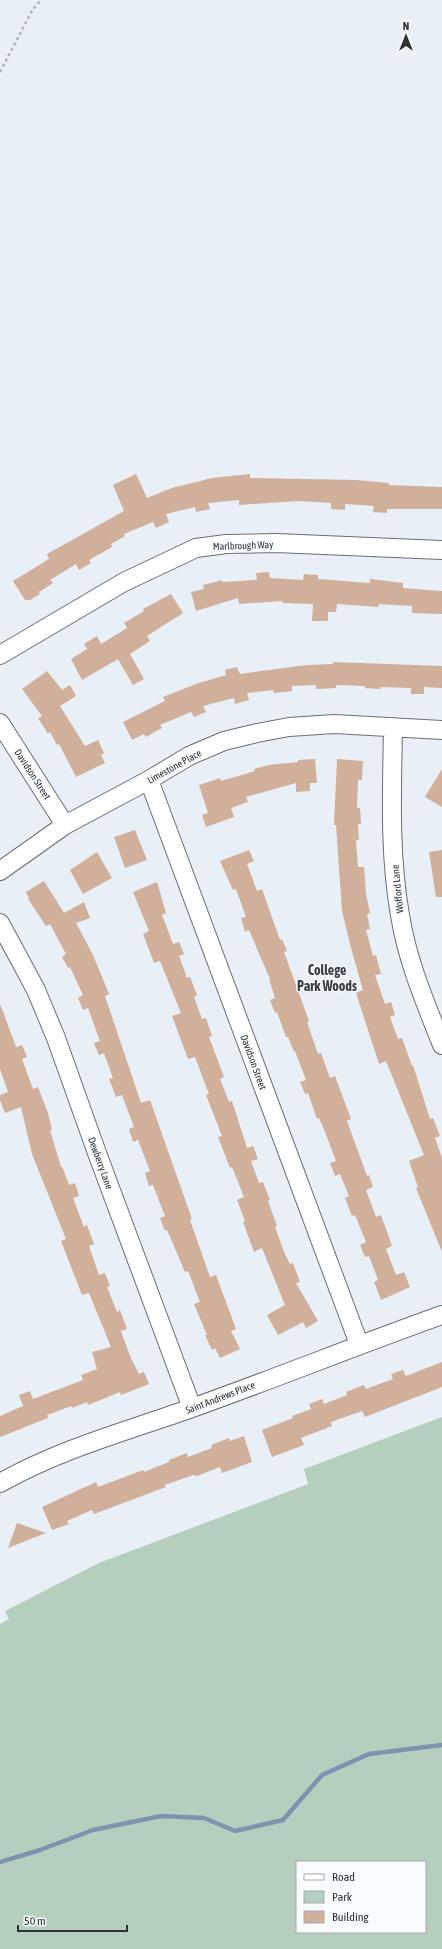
<svg xmlns="http://www.w3.org/2000/svg" width="442" height="1949" viewBox="0 0 442 1949" font-family="'Asap Condensed',sans-serif">
	<style>
		.green { fill: #b5cebe; fill-rule: evenodd }
		.lines { fill: none; stroke-linecap: round; stroke-linejoin: round }
		.stream { stroke: #7e93ae; stroke-width: 4.5 }
		.building { fill: #d0af9b }
		.minor-casing { stroke: #696d74; stroke-width: 20 }
		.path { stroke: #b0b5ba; stroke-width: 2.5; stroke-dasharray: 3 3; stroke-linecap: butt }
		.minor { stroke: #fff; stroke-width: 18 }
		.labels { text-anchor: middle; stroke-width: 3; stroke-linejoin: round; paint-order: stroke }
		.street-label { font-size: 10px; fill: #2e3033; stroke: #f9fcff }
		.district-label { font-size: 14px; font-weight: bold; fill: #3b3f45; stroke: #f9fcff }
	</style>
	<rect width="100%" height="100%" fill="#e9eff6"/>
	<!-- green -->
	<path class="green" d="M442 1417V1949H0V1624L9 1619 5 1611 99 1563 308 1484 304 1469ZM297 1862H425V1932H297Z"/>
	<g class="lines">
		<!-- stream -->
		<path class="stream" d="M0 1862 40 1850 93 1830 161 1816 204 1818 235 1831 283 1820 322 1775 369 1754 442 1745"/>
	</g>
	<!-- building -->
	<path class="building" d="M136 474 147 498 172 488 212 478 250 474V478L356 480 389 483V485L442 487V509H387V513L373 512 374 506 345 504V510L331 509V503L299 501 239 505V500L208 503 210 509 196 512 195 507 166 514 169 522 156 528 153 522 124 534 125 536 111 544 112 547 89 560 91 563 79 570 76 564 50 580 53 583 39 592 40 594 30 600H25L13 581 49 559 47 554 124 511 113 485Z
		M269 572 270 578 303 580 304 574 318 575V579L370 583V579L387 581 403 583V588L442 591V614L412 613V606L379 604 378 607 337 604 336 612H328V621H312L313 604 282 603 283 601 239 604 238 598 196 611 191 592 204 589 203 585 222 580V582L257 580 256 573Z
		M171 594 183 613 147 636 150 641 130 654 144 679 133 685 118 659 82 680 71 659 87 649 84 644 97 636 101 644 127 628 124 623 144 611 143 609Z
		M333 662 442 666V688L424 687V694H411V688L381 687 380 689 365 688V686L336 685V688L316 689V685L292 686V691L274 693 273 690 247 693 249 700 235 704 234 698 203 706 206 712 194 717 191 712 160 725 162 728 146 737 144 734 132 740 123 722 165 701 163 697 196 684 226 675 225 670 237 667 240 674 307 665 333 664Z
		M47 671 62 690 70 685 76 696 60 706 85 746 98 740 104 753 101 755 105 763 76 777 59 744 57 745 50 732 48 734 38 718 42 716 22 689Z
		M315 759 317 783H310V791L296 792V783L246 797 248 802 231 808 234 817 206 827 202 815 208 813 199 785 220 778 221 781 255 771 254 769 269 765 298 762V760Z
		M337 759 363 761 362 780H358L357 808H360L361 824H358L359 840H356L358 867H364L366 894 370 913 367 914 370 929 366 930 373 956 376 955 381 974 375 975 385 1004 391 1002 395 1015 390 1017 398 1039 402 1038 412 1066 413 1065 430 1119 433 1118 440 1136 435 1138 442 1158V1252L416 1188 418 1187 409 1161 424 1155 386 1061 379 1064 356 993 363 990 351 948 342 911 336 825H334Z
		M442 769V807L425 797Z
		M135 830 147 860 125 868 114 837Z
		M249 850 254 861 247 864 257 891 262 889 280 940 282 939 287 951 284 952 309 1021 307 1022 318 1054 321 1053 330 1078 335 1076 351 1119 347 1121 367 1176 369 1175 373 1187 366 1190 376 1217 381 1215 392 1246 386 1249 396 1275 404 1272 410 1287 381 1300 374 1282 378 1280 369 1256 365 1257 360 1245 366 1242 355 1215 352 1216 345 1198 349 1196 340 1174 335 1176 330 1163 336 1161 325 1132 319 1118 317 1119 308 1093 305 1094 300 1082 306 1080 295 1051 294 1052 288 1037H286L277 1012 275 1013 270 1000 275 998 269 979H270L249 930 245 932 241 918 246 917 236 889 233 890 220 861Z
		M442 850V897H436L429 852Z
		M97 852 112 878 83 894 70 870Z
		M44 881 64 913 84 902 90 918 76 923 93 955 109 994 105 996 141 1103 150 1100 192 1219 190 1220 210 1277 216 1275 236 1329 231 1331 240 1349 220 1358 215 1348 212 1350 205 1335H207L194 1304 200 1302 188 1271 185 1272 167 1230 165 1231 160 1218 165 1216 153 1185 149 1186 145 1173 150 1171 138 1140 133 1142 129 1129 134 1127 122 1095 116 1097 109 1079 113 1078 104 1053 99 1055 94 1043 100 1041 88 1008 83 1010 78 998 83 995 70 967 68 968 62 957 66 954 50 924 46 926 28 899 29 898 26 892Z
		M157 882 166 913 162 915 173 944 179 942 184 954 179 956 187 978 190 977 197 995 194 997 202 1019 206 1018 212 1036 209 1037 224 1077 220 1079 229 1102 232 1101 247 1148 253 1146 258 1159 251 1161 259 1183 263 1182 270 1200 268 1201 277 1226 275 1227 284 1252 290 1264 293 1263 300 1282 296 1283 318 1321 306 1328 303 1322 278 1335 267 1315 285 1305 262 1248 254 1252 243 1222 245 1221 237 1200 244 1197 232 1167 230 1168 218 1137 222 1136 206 1095 209 1094 195 1057 188 1059 172 1016 181 1013 160 961 154 963 143 934 149 931 133 892Z
		M0 1006H1L16 1047 22 1045 27 1057 22 1059 33 1089 38 1087 48 1113 52 1130H50L61 1167 62 1166 69 1185 75 1183 79 1196 73 1198 84 1227 87 1225 94 1244 89 1246 99 1275 105 1273 110 1286 107 1287 117 1312 120 1310 127 1329 121 1331 130 1356 139 1374 144 1372 149 1384 121 1395 120 1392 88 1405 87 1402 72 1408 71 1406 47 1415 48 1418 0 1437V1416L23 1406 19 1395 30 1391 33 1399 83 1380 81 1375 97 1369 92 1352 111 1347 89 1293 82 1295 61 1241 66 1239 32 1154 21 1107 5 1113 0 1100V1095L8 1092 0 1069Z
		M442 1362V1387L365 1417 362 1411 331 1422 332 1426 301 1438 304 1445 272 1457 262 1430 293 1418 292 1416 311 1409 309 1404 322 1399 324 1404 347 1395 346 1392 364 1385 366 1389 393 1379 391 1374 403 1370 406 1376Z
		M244 1436 252 1462 222 1473 220 1467 197 1476 193 1475 165 1485 166 1487 94 1514 92 1510 67 1521 69 1524 52 1530 42 1507 96 1482 98 1487 143 1470 144 1472 169 1462V1460L187 1453 188 1457 212 1448 211 1445 229 1438 230 1441Z
		M17 1523 46 1533 8 1548Z"/>
	<g class="lines">
		<defs>
			<path id="minor" d="M0 655 124 582 196 548 226 544 276 543 442 550
				M0 723 65 825
				M393 727C392 789 389 853 400 915 407 960 425 1002 442 1045
				M149 780 359 1344
				M0 871 65 825 149 780 189 756 224 741 257 733 289 727 334 724 442 730
				M0 923 36 990 56 1038 97 1153 192 1408
				M0 1483C60 1449 127 1431 192 1408 276 1378 358 1345 442 1315"/>
		</defs>
		<!-- minor casing -->
		<use href="#minor" class="minor-casing"/>
		<!-- path -->
		<path class="path" d="M0 72 33 9 41 0"/>
		<!-- minor -->
		<use href="#minor" class="minor"/>
	</g>
	<g class="labels">
		<!-- street labels -->
		<g class="street-label">
			<text transform="translate(243 545) rotate(-2)" y="4">Marlbrough Way</text>
			<text transform="translate(174 766) rotate(-29)" y="4">Limestone Place</text>
			<text transform="translate(33 774) rotate(57)" y="4">Davidson Street</text>
			<text transform="translate(397 889) rotate(-96)" y="4">Wofford Lane</text>
			<text transform="translate(254 1062) rotate(70)" y="4">Davidson Street</text>
			<text transform="translate(101 1163) rotate(70)" y="4">Dewberry Lane</text>
			<text transform="translate(220 1397) rotate(-21)" y="4">Saint Andrews Place</text>
		</g>
		<!-- district labels -->
		<g class="district-label">
			<text x="327" y="975">College<tspan x="327" dy="16">Park Woods</tspan></text>
		</g>
	</g>
	<!-- legend -->
	<rect x="296" y="1861" width="130" height="72" fill="#f9fcff" stroke="#a8aaad"/>
	<rect x="304" y="1874" width="20" height="6" fill="#ffffff" stroke="#a8aaad"/>
	<text x="332" y="1881" font-size="12" fill="#2e3033">Road</text>
	<rect x="304" y="1891" width="20" height="12" fill="#b5cebe" stroke="#a8aaad"/>
	<text x="332" y="1901" font-size="12" fill="#2e3033">Park</text>
	<rect x="304" y="1911" width="20" height="12" fill="#d0af9b" stroke="#a8aaad"/>
	<text x="332" y="1921" font-size="12" fill="#2e3033">Building</text>
	<!-- north arrow -->
	<g transform="translate(406 36)" stroke="#f9fcff" stroke-width="3" paint-order="stroke">
	<path d="M0-3L7 15L0 10L-7 15Z" fill="#2e3033"/>
	<text y="-6" font-size="11" font-weight="bold" text-anchor="middle" fill="#2e3033">N</text>
	</g>
	<!-- scale -->
	<path d="M18 1925v6h109v-6" fill="none" stroke="#2e3033" stroke-width="2"/>
	<text x="24" y="1925" font-size="12" fill="#2e3033" stroke="#f9fcff" stroke-width="3" paint-order="stroke">50 m</text>
</svg>
